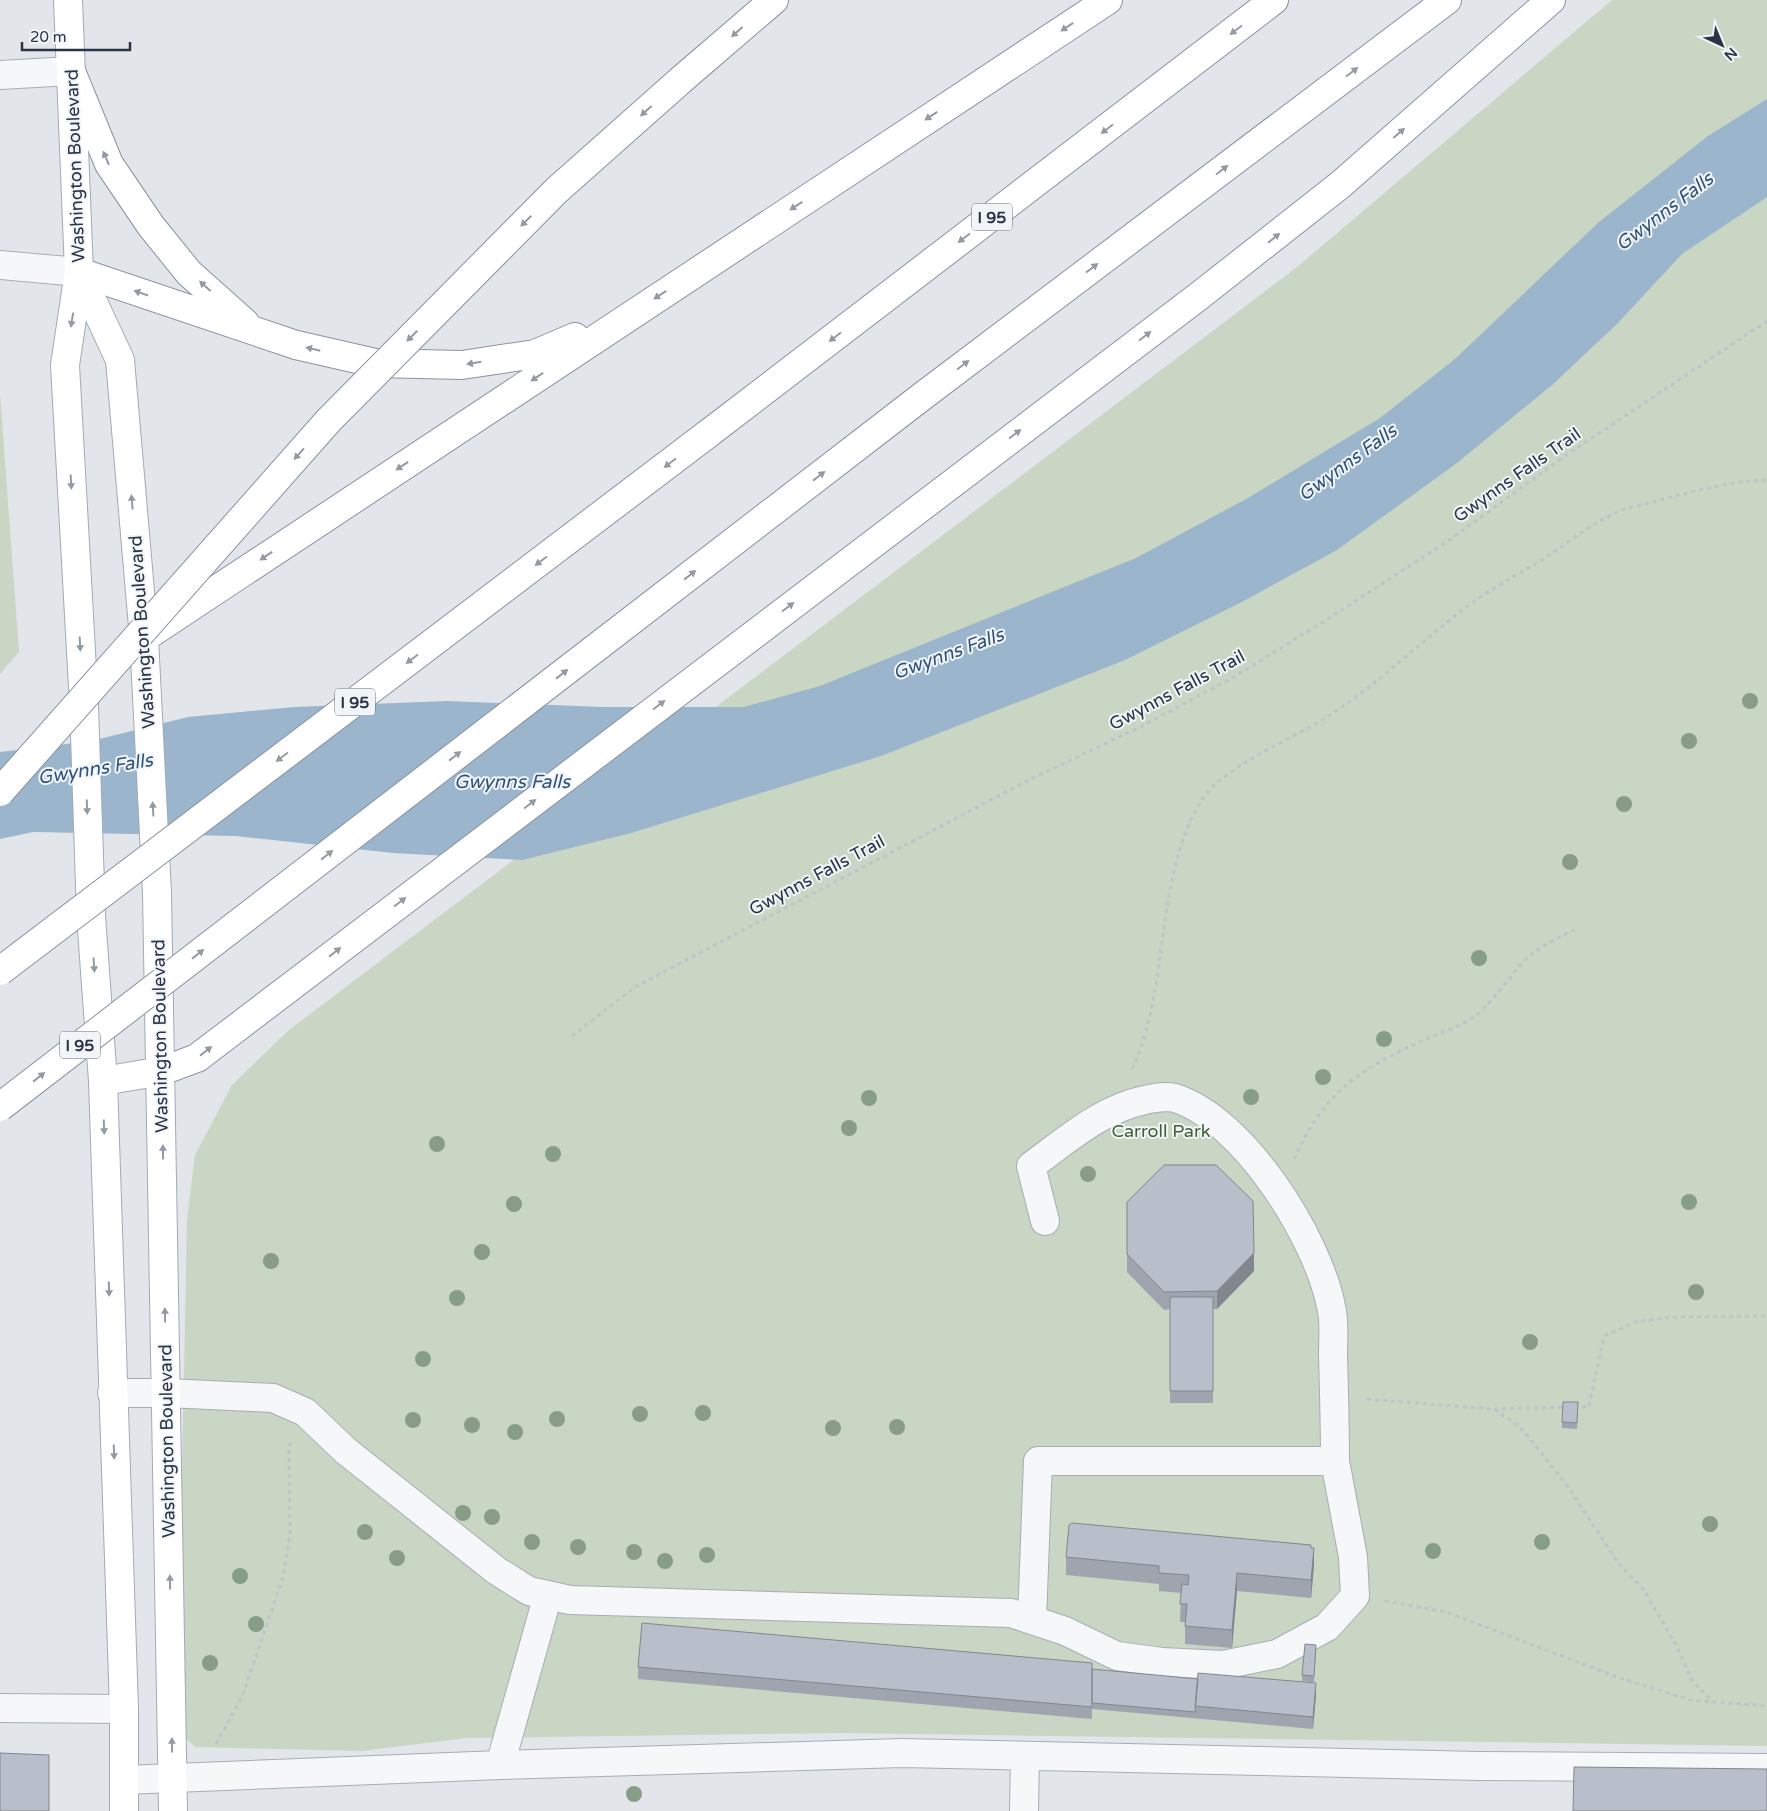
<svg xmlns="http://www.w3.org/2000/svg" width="1767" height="1811" viewBox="0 0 1767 1811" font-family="'Varela Round',sans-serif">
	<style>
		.green { fill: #c8d6c3 }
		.water { fill: #9bb5cd }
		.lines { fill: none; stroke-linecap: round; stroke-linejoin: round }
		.minor-casing { stroke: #a7adb6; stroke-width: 30 }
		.major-casing { stroke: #a1aab8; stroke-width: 30 }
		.highway-casing { stroke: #8993a3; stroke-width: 30 }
		.path { stroke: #c0c4ca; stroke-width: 3; stroke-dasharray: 4 4; stroke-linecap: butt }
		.minor { stroke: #f5f7f9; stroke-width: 28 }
		.major { stroke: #fff; stroke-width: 28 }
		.highway { stroke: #fff; stroke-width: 28 }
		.highway-bridge-casing { stroke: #8993a3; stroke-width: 30; stroke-linecap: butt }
		.highway-bridge { stroke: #fff; stroke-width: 28 }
		.tree { fill: #889d87 }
		.wall { fill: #9fa4ae }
		.shaded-wall { fill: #82868d }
		.building { fill: #b9bfca; stroke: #82868d }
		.oneway { fill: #949aa2 }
		.labels { text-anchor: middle; stroke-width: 4; stroke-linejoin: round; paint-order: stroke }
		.shield { fill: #f2f5f8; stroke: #656e7b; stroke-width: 1 }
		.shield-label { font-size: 16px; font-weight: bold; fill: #293445 }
		.street-label { font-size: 18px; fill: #293445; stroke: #f2f5f8 }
		.park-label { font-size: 18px; fill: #3f6135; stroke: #f2f5f8 }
		.water-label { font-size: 19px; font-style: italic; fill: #30537b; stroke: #f2f5f8 }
	</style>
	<rect width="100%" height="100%" fill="#e2e6eb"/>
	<!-- green -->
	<path class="green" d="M1612 0H1767V1746L841 1733 467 1738 361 1751 195 1747 178 1731 177 1720 187 1220 195 1155 232 1085 289 1030 1297 267Z
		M0 393 19 652 0 674Z"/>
	<!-- water -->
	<path class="water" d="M1767 99V197L1682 254 1617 324 1552 385 1457 463 1337 550 1240 603 1125 660 881 756 631 833 522 860 393 853 235 836 33 832 0 839V752L91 741 188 717 294 707 447 701 603 707H744L820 686 1136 558 1248 498 1380 418 1455 359 1599 222 1708 136Z"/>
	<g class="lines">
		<defs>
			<path id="minor" d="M0 75 71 71
				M0 265 79 272
				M1045 1221 1031 1166C1067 1140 1101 1109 1145 1100 1153 1098 1167 1096 1175 1098 1244 1120 1317 1237 1331 1306 1335 1321 1333 1339 1333 1355 1334 1390 1335 1425 1335 1461
				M112 1393H167L273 1398 305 1412 346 1451 497 1571 529 1591 570 1600 1011 1613 1065 1631 1117 1656 1162 1662 1223 1665 1277 1654 1327 1627 1355 1596 1353 1557 1335 1461H1038L1032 1620
				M0 1708 124 1709
				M500 1765 548 1595
				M124 1780 500 1765 902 1753 1479 1766 1767 1768
				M1024 1811 1025 1756"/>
			<path id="major" d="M68 0 79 272 65 365 84 705 91 916 103 1081 124 1709V1811
				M79 272 120 360 144 638 157 893 173 1811
				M103 1081 162 1071"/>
			<path id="highway" d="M71 71 109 164 151 226 189 273 245 323
				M682 79 774 0
				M79 272 296 345 375 363 462 365 535 354 575 337
				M709 433 1274 0
				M139 641 1108 0
				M523 704 924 395 1447 0
				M162 1071 197 1058 1199 296 1340 185 1551 0"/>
		</defs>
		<!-- minor casing -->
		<use href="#minor" class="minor-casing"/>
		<!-- major casing -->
		<use href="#major" class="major-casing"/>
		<!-- highway casing -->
		<use href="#highway" class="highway-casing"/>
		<!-- path -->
		<path class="path" d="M572 1036 635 987 1029 780 1144 725 1232 678 1323 622 1448 541 1565 456 1767 321
			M1132 1069C1171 988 1153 880 1201 801 1221 767 1296 738 1330 715 1375 686 1414 648 1456 615 1480 595 1508 580 1535 564 1562 548 1587 526 1615 513 1627 507 1643 505 1656 501 1692 492 1729 481 1767 480
			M1294 1159C1326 1090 1357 1071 1424 1040 1439 1033 1458 1028 1472 1018 1492 1004 1506 980 1523 962 1538 947 1555 939 1574 930
			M1367 1399 1494 1409 1521 1428 1566 1484 1619 1564 1644 1590 1676 1645 1693 1682 1712 1701
			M1574 1407H1589L1604 1336 1636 1322 1668 1317 1767 1316
			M1494 1409 1566 1407
			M1385 1601 1446 1612 1614 1676 1690 1700 1767 1706
			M216 1744 242 1697 283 1577 290 1532 289 1447 291 1442"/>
		<!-- minor -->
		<use href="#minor" class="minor"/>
		<!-- major -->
		<use href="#major" class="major"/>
		<!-- highway -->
		<use href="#highway" class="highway"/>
		<defs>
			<path id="highway-bridge" d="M0 792 329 420 557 190 682 79
				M0 971 709 433
				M0 1107 523 704"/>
		</defs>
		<!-- highway-bridge casing -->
		<use href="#highway-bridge" class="highway-bridge-casing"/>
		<!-- highway-bridge -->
		<use href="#highway-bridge" class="highway-bridge"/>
	</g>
	<!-- trees -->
	<g class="tree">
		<circle cx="1750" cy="701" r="8"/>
		<circle cx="1689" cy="741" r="8"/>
		<circle cx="1624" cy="804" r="8"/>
		<circle cx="1570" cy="862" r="8"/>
		<circle cx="1479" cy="958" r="8"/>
		<circle cx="1384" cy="1039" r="8"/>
		<circle cx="1323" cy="1077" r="8"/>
		<circle cx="1251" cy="1097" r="8"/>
		<circle cx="869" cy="1098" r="8"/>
		<circle cx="849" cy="1128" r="8"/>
		<circle cx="437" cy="1144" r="8"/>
		<circle cx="553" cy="1154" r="8"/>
		<circle cx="1088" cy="1174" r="8"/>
		<circle cx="1689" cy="1202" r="8"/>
		<circle cx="514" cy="1204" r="8"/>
		<circle cx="482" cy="1252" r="8"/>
		<circle cx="271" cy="1261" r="8"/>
		<circle cx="1696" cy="1292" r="8"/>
		<circle cx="457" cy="1298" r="8"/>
		<circle cx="1530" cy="1342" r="8"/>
		<circle cx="423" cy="1359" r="8"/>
		<circle cx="703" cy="1413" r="8"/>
		<circle cx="640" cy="1414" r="8"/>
		<circle cx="557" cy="1419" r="8"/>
		<circle cx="413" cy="1420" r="8"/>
		<circle cx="472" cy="1425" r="8"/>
		<circle cx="897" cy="1427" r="8"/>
		<circle cx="833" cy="1428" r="8"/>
		<circle cx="515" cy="1432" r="8"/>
		<circle cx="463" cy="1513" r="8"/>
		<circle cx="492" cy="1517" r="8"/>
		<circle cx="1710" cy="1524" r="8"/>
		<circle cx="365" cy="1532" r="8"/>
		<circle cx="532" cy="1542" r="8"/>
		<circle cx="1542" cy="1542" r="8"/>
		<circle cx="578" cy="1547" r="8"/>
		<circle cx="1433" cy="1551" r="8"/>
		<circle cx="634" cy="1552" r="8"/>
		<circle cx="707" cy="1555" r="8"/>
		<circle cx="397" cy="1558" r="8"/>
		<circle cx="665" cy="1561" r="8"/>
		<circle cx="240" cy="1576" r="8"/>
		<circle cx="256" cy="1624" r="8"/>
		<circle cx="210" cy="1663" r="8"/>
		<circle cx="634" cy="1794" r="8"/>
	</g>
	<!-- wall -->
	<path class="wall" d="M1127 1202 1254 1271 1217 1309H1213V1403H1170V1309L1164 1310 1127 1272Z
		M1578 1402 1577 1429 1562 1428V1422Z
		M1311 1548 1314 1566 1311 1598 1237 1591 1232 1648 1185 1644V1622H1180L1181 1593 1159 1591V1584L1066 1575V1557Z
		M1316 1651 1314 1682 1302 1681V1675Z
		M638 1667 1092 1669 1316 1695 1313 1729 1092 1709V1719L638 1679Z"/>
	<!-- shaded-wall -->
	<path class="shaded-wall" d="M1254 1253V1271L1217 1309V1291Z
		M1314 1548V1566L1311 1598V1580Z
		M1237 1573V1591L1232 1648V1630Z
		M1316 1683V1695L1313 1729V1717Z"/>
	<!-- building -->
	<path class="building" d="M1164 1165H1216L1253 1201 1254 1253 1217 1291 1164 1292 1127 1254V1202Z
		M1170 1297H1213V1391H1170Z
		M1563 1402H1578L1577 1423 1562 1422Z
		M1072 1523 1311 1545V1548H1314L1311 1580 1237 1573 1232 1630 1185 1626 1187 1604H1180L1182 1584 1188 1585 1189 1575 1159 1573V1566L1066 1557 1069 1525Z
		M642 1623 1092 1663V1707L638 1667Z
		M1305 1644 1316 1645 1314 1676 1302 1675Z
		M1092 1669 1198 1679 1195 1712 1092 1703Z
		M1198 1673 1316 1683 1313 1717 1195 1706Z
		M0 1753 49 1755V1811H0Z
		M1574 1767 1767 1769V1811H1573Z"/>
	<!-- one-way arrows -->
	<defs><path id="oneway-solid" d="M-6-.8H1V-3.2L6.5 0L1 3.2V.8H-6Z" transform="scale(1.25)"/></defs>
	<g class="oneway">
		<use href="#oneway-solid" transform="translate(1067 27) rotate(147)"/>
		<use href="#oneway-solid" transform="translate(1236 30) rotate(143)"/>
		<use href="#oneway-solid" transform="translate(737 32) rotate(139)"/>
		<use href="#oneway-solid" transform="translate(1352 72) rotate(-37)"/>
		<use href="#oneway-solid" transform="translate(646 111) rotate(138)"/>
		<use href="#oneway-solid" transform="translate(931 116) rotate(147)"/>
		<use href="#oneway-solid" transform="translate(1107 129) rotate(143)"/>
		<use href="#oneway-solid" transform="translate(1399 133) rotate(-41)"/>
		<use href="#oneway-solid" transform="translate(106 158) rotate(-113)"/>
		<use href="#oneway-solid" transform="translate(1222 170) rotate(-37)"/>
		<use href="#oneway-solid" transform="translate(796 206) rotate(147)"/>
		<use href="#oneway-solid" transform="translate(526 221) rotate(135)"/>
		<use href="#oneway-solid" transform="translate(964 238) rotate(143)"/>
		<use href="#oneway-solid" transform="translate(1274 238) rotate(-39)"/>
		<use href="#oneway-solid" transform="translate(1092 268) rotate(-37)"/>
		<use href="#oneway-solid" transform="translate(205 286) rotate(-138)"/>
		<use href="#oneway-solid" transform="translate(141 293) rotate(-161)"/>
		<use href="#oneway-solid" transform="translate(660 295) rotate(147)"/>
		<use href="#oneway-solid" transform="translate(72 320) rotate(99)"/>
		<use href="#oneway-solid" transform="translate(412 336) rotate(135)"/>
		<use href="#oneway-solid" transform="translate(1145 336) rotate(-37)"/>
		<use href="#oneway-solid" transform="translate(835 337) rotate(143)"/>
		<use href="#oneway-solid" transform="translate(313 349) rotate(-167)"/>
		<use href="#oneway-solid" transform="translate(474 363) rotate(171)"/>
		<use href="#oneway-solid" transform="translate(963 365) rotate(-37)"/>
		<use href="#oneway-solid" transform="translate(537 377) rotate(146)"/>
		<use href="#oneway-solid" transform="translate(1015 434) rotate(-37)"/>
		<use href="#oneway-solid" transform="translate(299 454) rotate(132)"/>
		<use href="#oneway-solid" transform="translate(670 463) rotate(143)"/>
		<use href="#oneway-solid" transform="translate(402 466) rotate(146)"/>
		<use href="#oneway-solid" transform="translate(819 476) rotate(-38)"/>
		<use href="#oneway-solid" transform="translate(71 482) rotate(87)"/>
		<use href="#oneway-solid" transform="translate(132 502) rotate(-95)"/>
		<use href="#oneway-solid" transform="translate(266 556) rotate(146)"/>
		<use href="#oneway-solid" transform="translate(541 561) rotate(143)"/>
		<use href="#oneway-solid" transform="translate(690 575) rotate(-38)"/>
		<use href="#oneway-solid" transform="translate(788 607) rotate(-37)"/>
		<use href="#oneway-solid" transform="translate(80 644) rotate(87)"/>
		<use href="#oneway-solid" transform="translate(412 659) rotate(143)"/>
		<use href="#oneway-solid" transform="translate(562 674) rotate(-38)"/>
		<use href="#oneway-solid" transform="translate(659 705) rotate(-37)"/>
		<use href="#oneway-solid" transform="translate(455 756) rotate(-38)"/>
		<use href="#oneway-solid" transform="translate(282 757) rotate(143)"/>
		<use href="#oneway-solid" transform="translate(530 804) rotate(-37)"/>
		<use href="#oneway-solid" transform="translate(87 807) rotate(88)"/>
		<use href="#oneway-solid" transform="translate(153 809) rotate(-93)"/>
		<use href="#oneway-solid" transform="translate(327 855) rotate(-38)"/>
		<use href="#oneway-solid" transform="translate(400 902) rotate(-37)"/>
		<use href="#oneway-solid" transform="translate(335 952) rotate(-38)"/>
		<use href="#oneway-solid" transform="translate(198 954) rotate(-38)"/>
		<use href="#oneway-solid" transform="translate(94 965) rotate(86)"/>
		<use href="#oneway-solid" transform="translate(206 1051) rotate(-38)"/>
		<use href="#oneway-solid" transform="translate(39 1077) rotate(-38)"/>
		<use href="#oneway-solid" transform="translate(104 1127) rotate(88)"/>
		<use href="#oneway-solid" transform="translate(163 1152) rotate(-91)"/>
		<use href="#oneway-solid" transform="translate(109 1289) rotate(88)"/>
		<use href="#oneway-solid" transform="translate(165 1315) rotate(-91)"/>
		<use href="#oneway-solid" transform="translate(114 1452) rotate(88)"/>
		<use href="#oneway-solid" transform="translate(170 1582) rotate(-91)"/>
		<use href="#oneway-solid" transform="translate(172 1745) rotate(-91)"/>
	</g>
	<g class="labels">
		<!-- shield labels -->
		<g class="shield">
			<rect x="972" y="203.5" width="40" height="27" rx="4"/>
			<rect x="335" y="688.5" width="40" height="27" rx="4"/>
			<rect x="60" y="1031.5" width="40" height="27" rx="4"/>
		</g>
		<g class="shield-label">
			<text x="992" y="223">I 95</text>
			<text x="355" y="708">I 95</text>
			<text x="80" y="1051">I 95</text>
		</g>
		<!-- street labels -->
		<g class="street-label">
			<text transform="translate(75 166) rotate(-92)" y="6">Washington Boulevard</text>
			<text transform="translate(1517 475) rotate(-35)" y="6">Gwynns Falls Trail</text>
			<text transform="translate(142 632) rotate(-94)" y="6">Washington Boulevard</text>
			<text transform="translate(1177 690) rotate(-28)" y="6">Gwynns Falls Trail</text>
			<text transform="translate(817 875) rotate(-28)" y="6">Gwynns Falls Trail</text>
			<text transform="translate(160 1036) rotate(-91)" y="6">Washington Boulevard</text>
			<text transform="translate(167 1441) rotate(-91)" y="6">Washington Boulevard</text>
		</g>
		<!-- park labels -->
		<g class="park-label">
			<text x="1161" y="1137">Carroll Park</text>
		</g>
		<!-- water labels -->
		<g class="water-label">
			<text transform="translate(1664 211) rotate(-37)" y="7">Gwynns Falls</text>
			<text transform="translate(1347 462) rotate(-36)" y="7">Gwynns Falls</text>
			<text transform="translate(948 653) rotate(-20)" y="7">Gwynns Falls</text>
			<text transform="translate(95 768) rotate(-9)" y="7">Gwynns Falls</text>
			<text x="512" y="788">Gwynns Falls</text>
		</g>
	</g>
	<!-- north arrow -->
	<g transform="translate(1722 45) rotate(136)" stroke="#f2f5f8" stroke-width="4" paint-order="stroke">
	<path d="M0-4L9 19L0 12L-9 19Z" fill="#293445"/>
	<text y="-8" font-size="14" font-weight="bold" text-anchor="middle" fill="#293445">N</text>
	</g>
	<!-- scale -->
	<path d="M22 42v8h108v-8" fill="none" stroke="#293445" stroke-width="2.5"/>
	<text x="30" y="42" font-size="15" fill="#293445" stroke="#f2f5f8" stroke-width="4" paint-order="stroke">20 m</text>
</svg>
